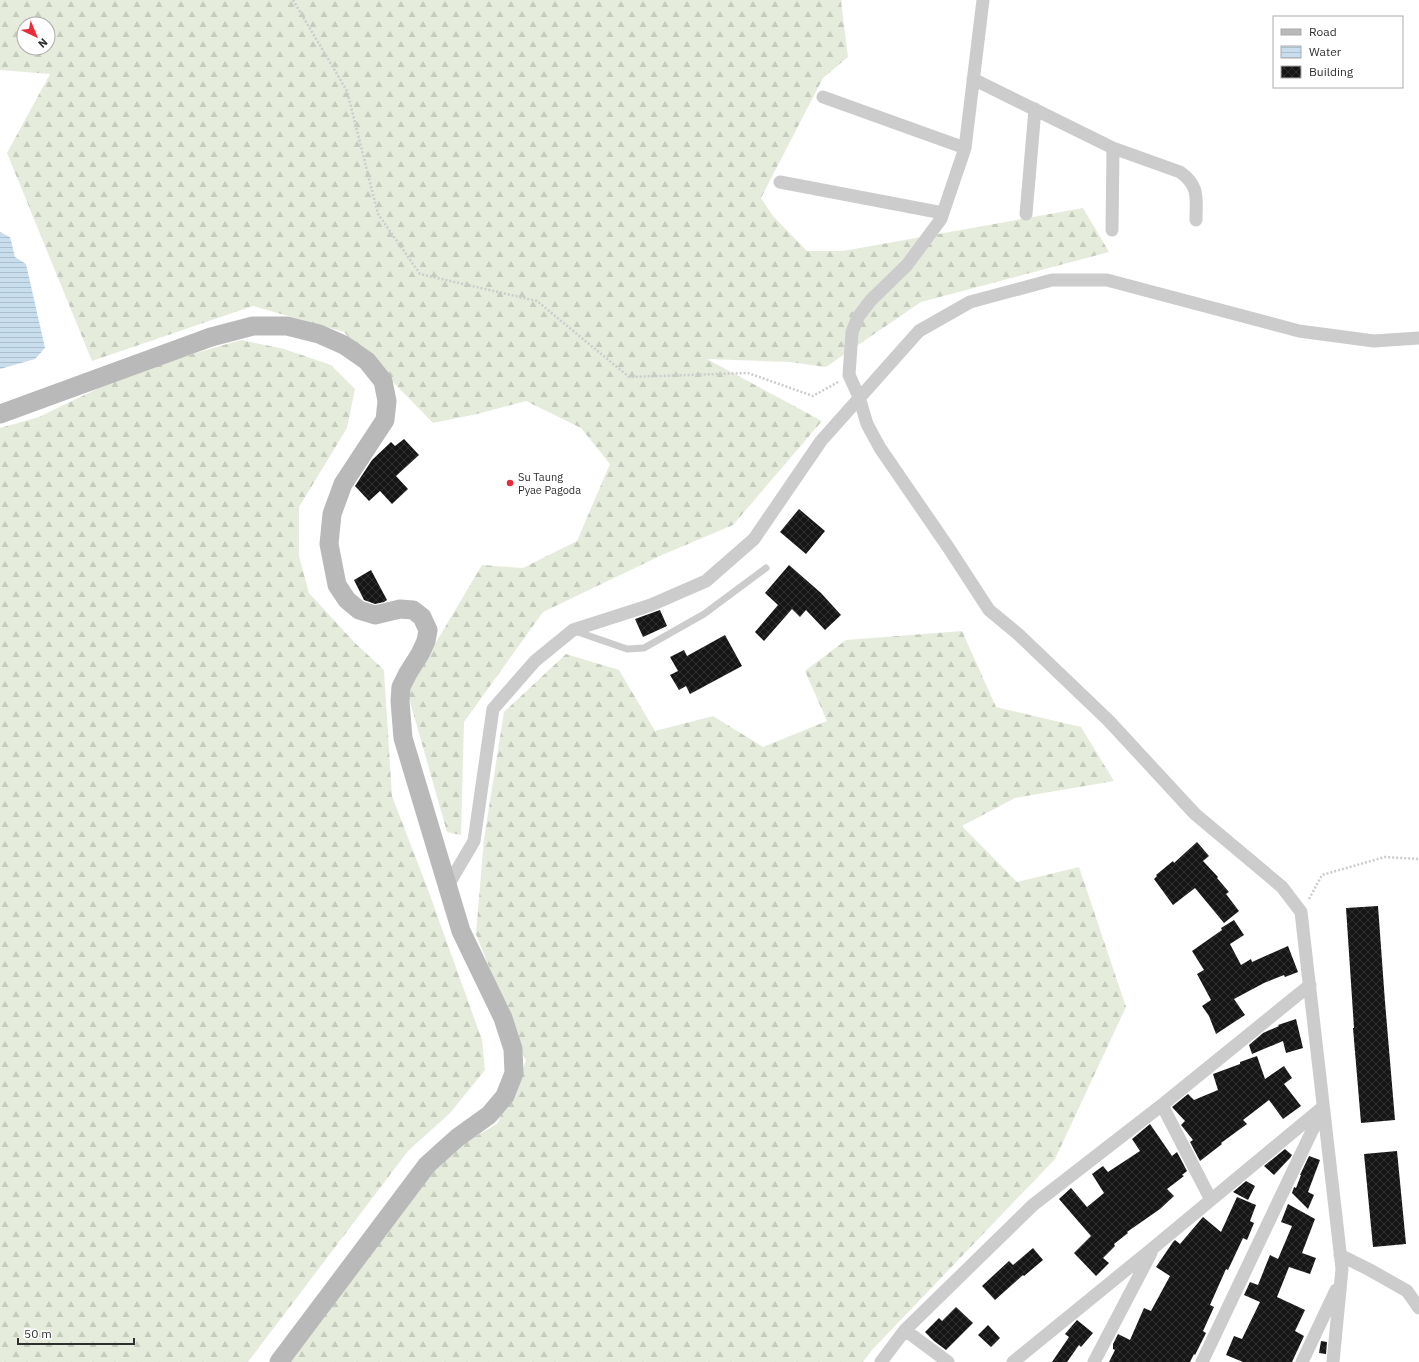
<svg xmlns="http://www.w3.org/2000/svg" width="1419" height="1362" viewBox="0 0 1419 1362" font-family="'IBM Plex Sans',sans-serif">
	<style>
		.forest { fill: url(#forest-firs); fill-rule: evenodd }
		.water { fill: url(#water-rules) }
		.building { fill: url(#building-cross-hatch) }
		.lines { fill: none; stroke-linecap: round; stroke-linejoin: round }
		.path { stroke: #ccc; stroke-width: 2.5; stroke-dasharray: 2 2; stroke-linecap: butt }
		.service { stroke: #ccc; stroke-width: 7 }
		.minor { stroke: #ccc; stroke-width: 13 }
		.secondary { stroke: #b9b9b9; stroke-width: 19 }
		.poi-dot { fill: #ea2c39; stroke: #fff; stroke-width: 1.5 }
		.labels { text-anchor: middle; stroke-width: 4; stroke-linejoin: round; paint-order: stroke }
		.poi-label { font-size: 11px; fill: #2f2f2f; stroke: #fff; text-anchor: start }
	</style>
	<defs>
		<pattern id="forest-firs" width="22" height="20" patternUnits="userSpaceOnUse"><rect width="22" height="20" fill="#e5ecdc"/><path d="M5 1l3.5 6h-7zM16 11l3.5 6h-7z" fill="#c5cbbd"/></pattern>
		<pattern id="water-rules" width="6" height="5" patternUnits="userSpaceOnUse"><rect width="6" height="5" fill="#c8deed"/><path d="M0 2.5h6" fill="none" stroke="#acbfcc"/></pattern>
		<pattern id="building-cross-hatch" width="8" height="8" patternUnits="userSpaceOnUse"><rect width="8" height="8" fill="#161616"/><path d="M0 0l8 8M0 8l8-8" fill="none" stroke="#303030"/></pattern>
	</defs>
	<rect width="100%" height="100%" fill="#fff"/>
	<!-- forest -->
	<path class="forest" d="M0 0H843L841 1 848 57 823 78 761 198 773 216 807 251H843L1083 208 1109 252 921 302 826 367 789 362 707 359 822 421 733 525 662 555 543 612 464 722 461 835 447 832 407 691 482 565 523 568 577 541 610 464 581 428 526 401 477 414 433 423 344 332 253 306 92 361 7 153 50 74 0 70ZM24 24H48V48H24Z
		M241 340 284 349 331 365 355 389 347 428 299 507V556L309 593 354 642 384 670 392 796 427 887 482 1040 485 1070 450 1113 408 1151 248 1362H0V428L39 417 134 371Z
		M962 631 996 707 1081 727 1114 781 1015 798 962 826 1017 882 1079 867 1126 1007 1055 1159 872 1350 863 1362H284L447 1153 497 1124 526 1061 476 934 484 839 504 712 566 654 619 670 655 731 713 716 763 747 827 721 805 671 846 640Z"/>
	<!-- water -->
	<path class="water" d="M0 232 10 237 15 257 26 264 45 348 35 359 0 369Z"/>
	<!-- building -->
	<path class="building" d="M404 439 419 455 396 476 408 489 392 504 380 491 369 501 355 486 372 460 391 442 395 446Z
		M799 509 825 531 806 554 780 532Z
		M789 565 821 593 841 615 825 630 806 610 800 617 792 609 764 641 755 632 778 605 765 593Z
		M371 570 387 600 384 602 375 604 364 600 354 580Z
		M660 610 667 626 643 637 635 619Z
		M725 635 742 666 690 694 686 686 679 690 670 675 678 671 670 657 684 650 687 656Z
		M1197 842 1209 856 1203 861 1218 877 1217 878 1229 892 1226 894 1239 911 1224 923 1195 888 1173 905 1154 879 1157 876 1156 875 1173 861 1174 863Z
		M1378 906 1385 1002 1395 1120 1361 1123 1353 1028H1354L1346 908Z
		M1234 920 1244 935 1230 944 1241 965 1251 959 1252 962 1288 946 1298 972 1285 977 1284 975 1264 983 1234 999 1245 1015 1216 1034 1209 1016 1202 1006 1211 1000 1197 974 1204 970 1192 951 1222 930 1221 928Z
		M1296 1019 1303 1048 1286 1053 1283 1041 1252 1054 1249 1045 1263 1033 1279 1026 1278 1025Z
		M1257 1056 1265 1079 1284 1066 1292 1078 1284 1084 1301 1106 1283 1119 1269 1100 1243 1120 1247 1124 1221 1143 1222 1144 1200 1161 1190 1142 1193 1140 1181 1125 1185 1121 1172 1107 1188 1094 1194 1100 1218 1090 1213 1074 1240 1064V1062Z
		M1150 1124 1172 1156 1177 1152 1187 1171 1182 1175 1184 1176 1167 1189 1174 1196 1160 1209 1127 1232 1128 1233 1114 1244 1115 1246 1103 1258 1109 1263 1096 1276 1074 1253 1091 1236 1059 1199 1071 1188 1087 1207 1104 1193 1092 1174 1103 1166 1108 1172 1140 1151 1132 1139Z
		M1285 1149 1292 1155 1290 1158 1274 1175 1264 1166Z
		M1397 1151 1406 1244 1373 1247 1364 1154Z
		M1309 1156 1320 1160 1308 1192 1314 1195 1308 1209 1292 1193 1294 1187 1296 1188 1301 1175H1300Z
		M1246 1181 1255 1186 1248 1200 1233 1192Z
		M1237 1197 1256 1205 1250 1221 1254 1223 1247 1240 1243 1238 1228 1270 1226 1269 1210 1305 1214 1307 1203 1331 1206 1333 1195 1355 1194 1354 1190 1362H1109L1115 1350 1113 1349V1344L1118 1334 1130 1340 1144 1308 1151 1311 1170 1276 1156 1267 1173 1242 1175 1240 1180 1244 1203 1217 1221 1232Z
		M1288 1204 1315 1219 1302 1253 1316 1258 1310 1274 1289 1267 1277 1297 1305 1310 1295 1331 1304 1336 1292 1362H1243L1226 1355 1234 1336 1242 1339 1260 1302 1244 1295 1250 1282 1258 1285 1270 1255 1278 1259 1292 1226 1281 1222Z
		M1033 1248 1043 1260 1024 1276 1023 1275 995 1300 982 1286 1009 1261 1013 1265Z
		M956 1307 973 1323 946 1350 934 1341 925 1332 939 1318 942 1321Z
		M1077 1320 1093 1333 1081 1347 1079 1345 1067 1362H1052L1069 1337 1065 1334Z
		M988 1325 1000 1338 991 1347 978 1335Z
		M1321 1341 1327 1342 1326 1354 1319 1353Z"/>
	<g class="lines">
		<!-- path -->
		<path class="path" d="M293 0 347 91 378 214 420 274 537 301 629 377 748 373 813 396 838 382
			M1309 899 1322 875 1385 857 1419 859"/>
		<!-- service -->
		<path class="service" d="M575 631 627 649 644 648 704 614 766 568"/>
		<!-- minor -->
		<path class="minor" d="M983 0 965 148 943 213 941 219 907 265 871 300 858 317 852 332 849 375 859 397 867 424 880 448 948 547 989 610 1018 634 1109 721 1195 814 1282 887 1301 912 1342 1269 1333 1362
			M973 79 1113 148 1180 172C1200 186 1196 199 1196 220
			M823 97 965 148
			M780 182 943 213
			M1026 214 1035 109
			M1112 230 1113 148
			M447 887 474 841 493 709 535 661 573 630 651 605 706 581 754 539 821 441 919 331 970 302 1052 280H1107L1299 331 1374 341 1419 338
			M1162 1105 1211 1200
			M1340 1255 1370 1270 1407 1291 1419 1308
			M905 1330 948 1362
			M881 1362 905 1330 1033 1205 1162 1105 1310 985
			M1013 1362 1153 1248 1323 1107
			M1094 1362 1151 1253
			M1202 1362 1322 1110
			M1302 1362 1336 1290"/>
		<!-- secondary -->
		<path class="secondary" d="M0 414 211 337 253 326H287L319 334 344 345 367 361 383 381 387 401 385 420 343 484 332 514 329 544 337 585 347 600 359 610 375 615 400 609 413 610 422 617 428 630 426 641 420 654 408 673 401 687 400 701 403 738 461 931 503 1018 513 1049 514 1073 505 1096 489 1115 457 1138 427 1165 279 1362"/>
	</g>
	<!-- markers -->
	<circle class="poi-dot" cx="510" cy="483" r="4"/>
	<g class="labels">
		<!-- poi labels -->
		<g class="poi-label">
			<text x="518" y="481">Su Taung<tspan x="518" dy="13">Pyae Pagoda</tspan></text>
		</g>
	</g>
	<!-- legend -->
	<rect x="1273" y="16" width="130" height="72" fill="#ffffff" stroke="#acacac"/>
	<rect x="1281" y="29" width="20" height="6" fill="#b9b9b9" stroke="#acacac"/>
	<text x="1309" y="36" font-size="12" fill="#2f2f2f">Road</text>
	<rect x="1281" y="46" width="20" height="12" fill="url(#water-rules)" stroke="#acacac"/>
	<text x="1309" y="56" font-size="12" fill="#2f2f2f">Water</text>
	<rect x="1281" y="66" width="20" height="12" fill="url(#building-cross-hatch)" stroke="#acacac"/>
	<text x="1309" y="76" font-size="12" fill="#2f2f2f">Building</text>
	<!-- north arrow -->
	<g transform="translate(36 36) rotate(136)"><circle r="19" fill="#ffffff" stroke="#acacac"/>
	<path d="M0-3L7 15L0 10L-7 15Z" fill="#ea2c39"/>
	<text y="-6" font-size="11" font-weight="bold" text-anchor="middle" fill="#2f2f2f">N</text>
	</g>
	<!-- scale -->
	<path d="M18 1338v6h116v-6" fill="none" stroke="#2f2f2f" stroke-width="2"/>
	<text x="24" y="1338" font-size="12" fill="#2f2f2f" stroke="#ffffff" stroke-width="3" paint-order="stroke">50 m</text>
</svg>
